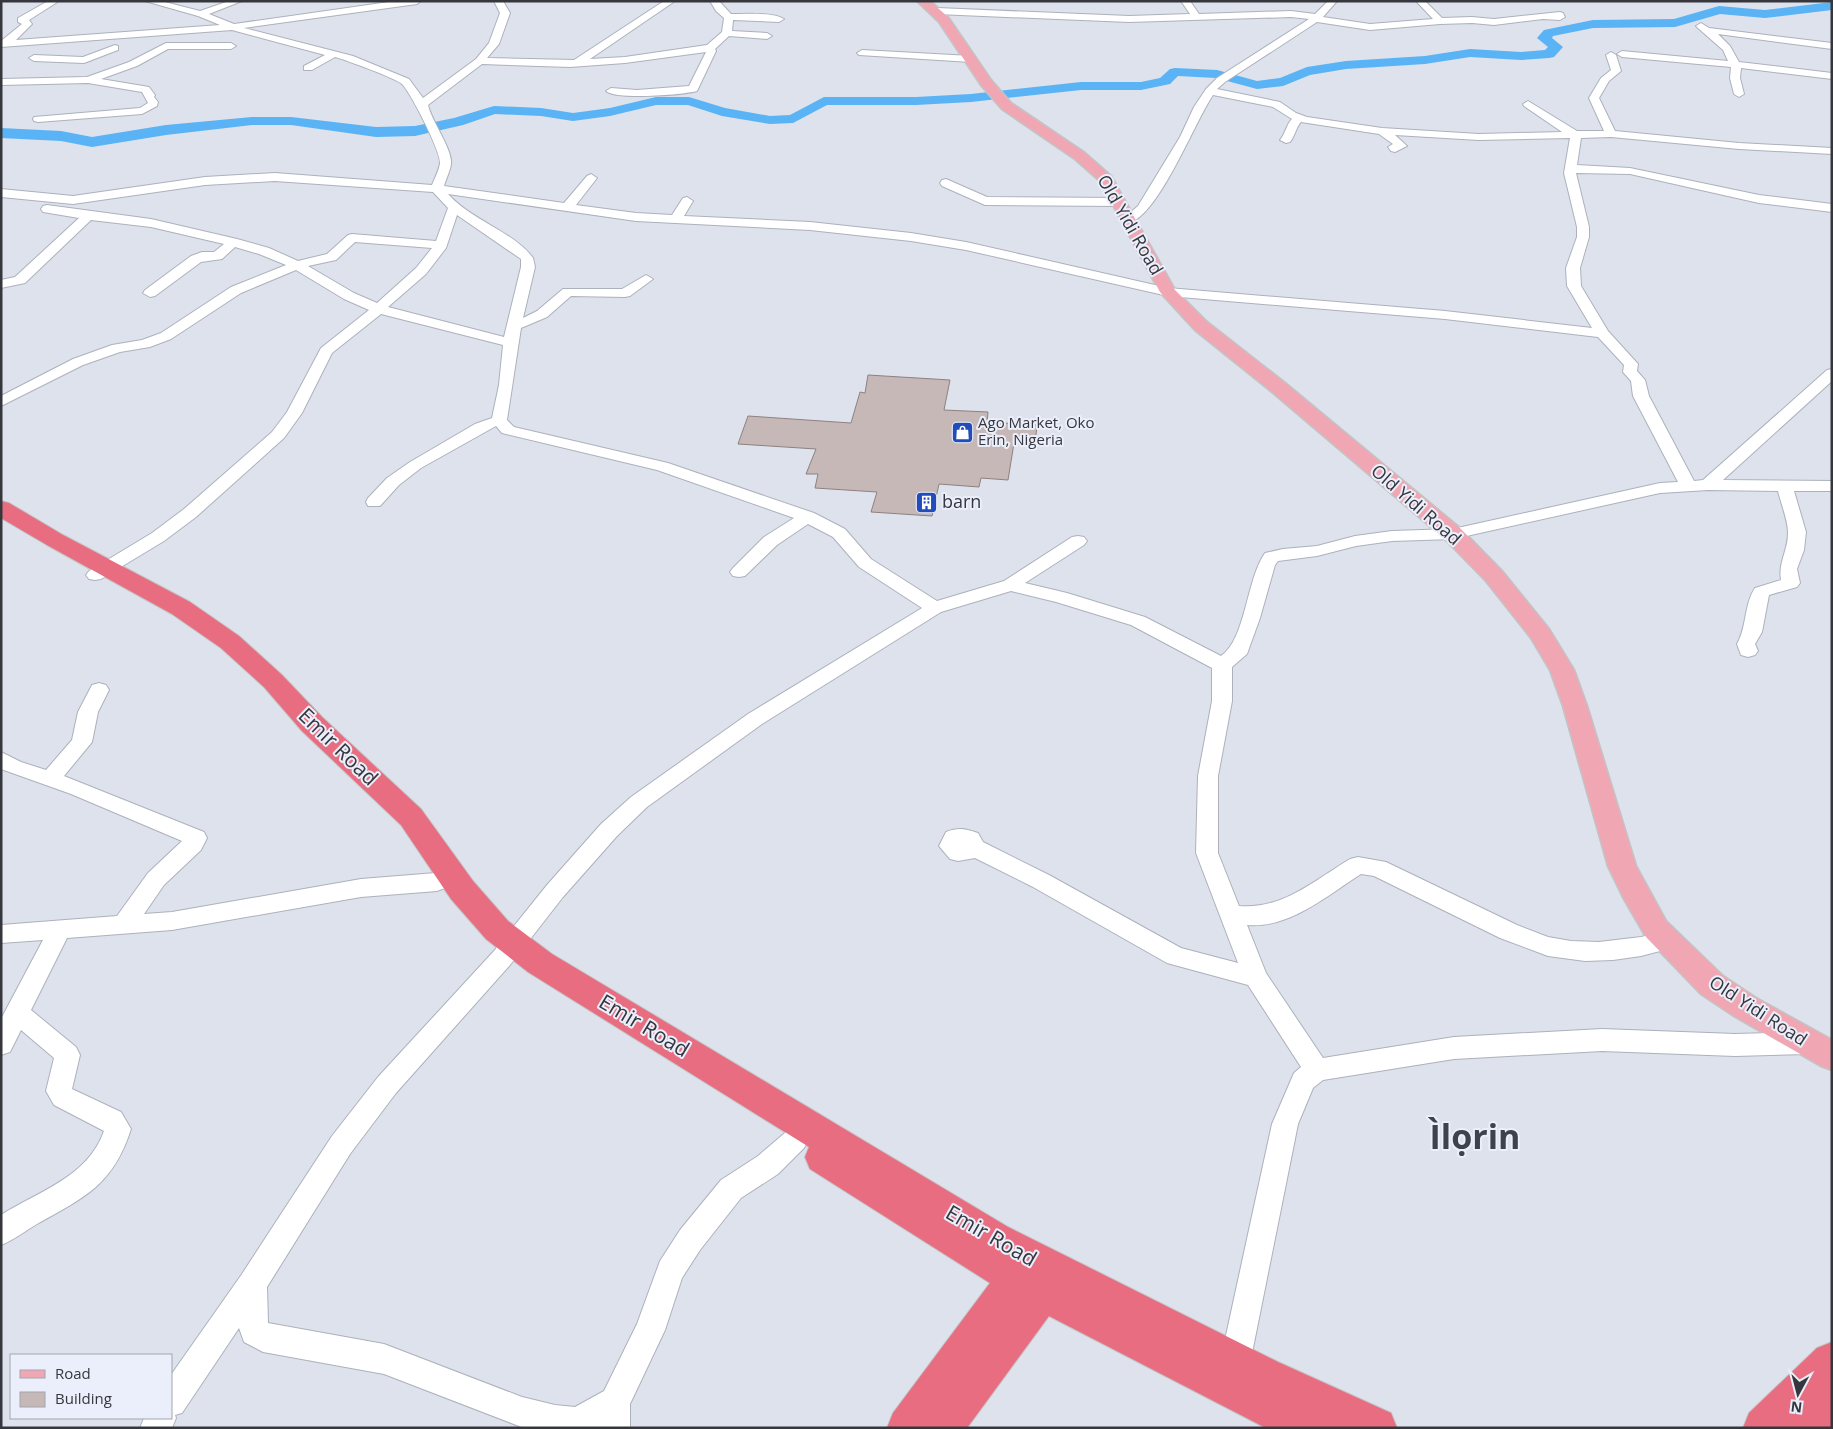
<svg xmlns="http://www.w3.org/2000/svg" width="1833" height="1429" viewBox="0 0 1833 1429" font-family="'Open Sans',sans-serif">
	<style>
		.lines { fill: none; stroke-linecap: round; stroke-linejoin: round }
		.river { fill: #59b3f4; fill-rule: evenodd }
		.building { fill: #c6b8b7; stroke: #8e8180 }
		.minor-casing { stroke: #acb1bc; stroke-width: 2 }
		.major-casing { stroke: #c3c3c4; stroke-width: 3 }
		.highway-casing { stroke: #c3c3c4; stroke-width: 2 }
		.minor { fill: #fff; fill-rule: evenodd }
		.major { fill: #f1a7b3; fill-rule: evenodd }
		.highway { fill: #e86d80; fill-rule: evenodd }
		.labels { text-anchor: middle; stroke-width: 4; stroke-linejoin: round; paint-order: stroke }
		.far-poi-label { font-size: 15px; fill: #36373c; stroke: #eaeffb; text-anchor: start }
		.street-label { font-size: 18px; fill: #36373c; stroke: #eaeffb }
		.poi-label { font-size: 18px; fill: #36373c; stroke: #eaeffb; text-anchor: start }
		.near-street-label { font-size: 21px; fill: #36373c; stroke: #eaeffb }
		.near-town-label { font-size: 34px; font-weight: bold; fill: #3e424b; stroke: #eaeffb }
	</style>
	<rect width="100%" height="100%" fill="#dde2ed"/>
	<g class="lines">
		<!-- river -->
		<path class="river" d="M1832 2V10L1765 18 1720 14 1675 27 1593 28 1553 36 1552 38 1563 47 1554 57 1549 58 1521 60 1470 57 1425 64 1346 69 1310 75 1283 86 1257 89 1216 78 1178 76 1170 84 1141 90H1081L971 102 916 105H827L793 123 770 124 722 116 688 105H656L610 116 573 121 541 116 495 114 463 125 415 136 376 137 291 125H252L166 135 92 147 61 141 1 138V128L61 131 92 137 166 125 252 117H291L376 127 415 126 454 118 494 106 541 108 573 113 610 108 656 97H689L725 108 770 116 790 115 824 97H916L971 94 1081 82H1141L1160 78 1170 69 1175 68 1217 70 1257 81 1280 78 1307 67 1346 61 1425 56 1470 49 1521 52 1545 50 1548 47 1537 38 1544 30 1593 20 1674 19 1719 6 1765 10Z"/>
	</g>
	<!-- building -->
	<path class="building" d="M868 375 950 380 944 410 988 412 987 422 1037 425 1035 444 1014 443 1008 480 981 478 979 487 939 484 932 516 871 512 877 492 815 488 818 474H806L816 449 738 444 748 416 851 423 860 392 865 393Z"/>
	<g class="lines">
		<defs>
			<path id="minor" d="M48 1H59L29 20 32 24 16 40 220 25 198 16 145 1H161L200 11 229 1H242L209 14 234 24 396 1H421L417 4 244 28 353 56 409 79 423 98 476 59 489 43 500 13 494 1H503L510 13 499 44 487 58 574 60 664 1H675L590 59 625 57 707 45 722 32 724 18 716 11 710 1H719L731 14C744 14 774 12 784 19L779 22 733 20 732 31 767 33 772 36 767 39 729 36 715 49 716 51 697 91C682 95 615 100 606 91L611 88 637 90 689 86 706 52 625 63 570 67 482 64 428 105C431 120 453 150 451 164 450 171 446 179 444 186L564 203 587 176 591 174 597 178 576 205 636 213 672 215 683 198 687 197 693 201 684 216 810 222 911 233 966 242 1168 288 1445 311 1592 328 1567 286 1566 268 1577 237V227L1564 173 1570 138 1479 140 1395 135 1407 146 1395 152 1391 151 1388 147 1393 144 1379 134 1301 122C1296 127 1295 136 1290 142L1286 143 1280 140C1286 133 1286 125 1292 119L1273 107 1213 95C1195 121 1159 215 1129 223L1123 219 1138 206 1180 137 1194 107 1206 89 1217 78 1309 19 1291 17 1129 22 937 14 932 11 937 8 1129 16 1190 14 1181 1H1190L1199 14 1291 11 1315 14 1328 1H1337L1323 17 1370 24 1433 19 1416 1H1425L1442 18 1472 17 1494 19 1560 12 1563 13 1565 17 1560 20 1543 19 1494 25 1472 23 1440 24 1370 30 1317 22 1225 82 1217 89 1280 102 1296 113 1307 117 1382 128 1479 134 1562 132 1524 106 1523 104 1528 101 1577 131H1604L1589 98 1601 78 1611 70 1606 55 1611 52 1616 55 1621 71 1609 81 1599 98 1615 131 1739 143 1832 148V154L1739 149 1611 137 1581 138 1577 165 1630 168 1759 195 1832 204V212L1759 203 1630 174 1576 173 1589 227V237L1580 268 1581 286 1608 331 1638 364 1637 371 1645 380 1649 396 1694 481 1703 480 1827 370 1832 369V381L1723 480 1832 481V491H1794L1806 532 1804 550 1797 569 1800 583 1797 587 1769 595 1762 632 1755 644 1758 651 1755 655 1748 657 1741 655 1737 644C1747 627 1744 604 1755 588L1781 580C1778 562 1788 551 1788 533 1788 520 1781 504 1778 491L1708 490 1660 493 1453 539 1392 541 1356 546 1317 556 1278 561 1275 565 1260 618 1247 654 1232 667V701L1218 776V853L1239 906C1282 910 1315 880 1350 859L1358 857 1386 862 1517 925 1548 937 1571 941 1599 942 1641 937 1667 931 1675 933 1679 940 1675 947 1641 956 1613 960 1585 961 1548 956 1500 938 1374 876 1361 874C1328 895 1289 929 1247 925L1266 973 1323 1058 1454 1037 1602 1029 1735 1034 1807 1032 1816 1035 1820 1043 1816 1051 1807 1054 1735 1056 1602 1051 1454 1059 1323 1080 1313 1088 1298 1124 1250 1363 1246 1374 1235 1378 1224 1374 1220 1363 1272 1124 1294 1073 1301 1067 1248 985 1167 963 1033 887 975 858 958 861 950 859 939 846 946 832C959 827 965 829 978 833L983 842 1049 875 1181 948 1238 963 1196 853 1198 776 1212 701V668L1131 625 1056 602 1011 591 941 612 762 724 647 807 617 836 563 897 510 965 396 1093 350 1154 267 1287 268 1323 384 1344 522 1397 555 1405 575 1407 604 1391 637 1324 660 1261 680 1230 721 1180 758 1156 786 1132 795 1128 804 1132 808 1140 804 1148 778 1174 741 1198 700 1250 682 1278 665 1330 630 1404V1428H524L384 1374 263 1352 244 1342 239 1328 182 1413 175 1415 176 1418 172 1428H140L144 1418H171V1375L242 1274 332 1136 378 1077 494 951 547 885 601 824 631 797 748 714 922 608 859 567 833 537 808 524 777 545 745 576 739 577 733 576 730 572 733 568 764 537 794 518 657 470 502 433 496 426 421 468 399 485 380 506H368L366 502 368 498 387 478 410 462 475 424 492 418 499 385 503 345 381 314 332 353 302 413 284 438 196 517 164 541 101 579 95 580 89 579 86 575 89 571 152 533 184 509 272 432 287 412 321 348 369 310 344 299 296 270 241 293 171 339 150 347 120 352 83 365 1 406V396L73 359 112 345 142 340 161 333 231 287 286 265 259 254 235 247 222 259 201 262 155 296 150 297 143 293 145 290 191 256 202 252H214L224 244 151 227 91 220 25 283 1 288V280L15 277 79 218 43 212 41 209 43 206 47 205 151 219 237 239 269 248 298 261 327 254 348 235 352 234 436 241 448 208 433 192 275 181 205 185 73 204 1 197V189L73 196 205 177 275 173 432 185C435 178 439 170 440 163 441 152 411 93 402 84 395 78 346 60 335 57L312 70H304V66L325 55 232 30 1 47V41L22 24 18 22V18ZM448 194 636 221 810 230 911 241 966 250 1168 296 1445 319 1598 337 1624 365 1623 372 1631 381 1633 396 1678 482 1660 483 1453 529 1392 531 1355 536 1317 546 1283 549 1265 553C1246 580 1246 639 1221 656L1145 617 1067 593 1025 583 1084 545 1087 541 1084 537 1078 536 1072 537 1004 581 937 601 871 559 845 529 814 513 668 463 514 427 507 420 521 328 547 317 571 296 625 297 630 296 653 279 646 275 622 289H563L537 311 523 318 535 267 533 258C514 232 471 220 448 194ZM457 215 521 259V267L504 337 388 307 426 274 446 248ZM355 242 432 248 416 268 377 303 354 293 308 266 336 260Z
				M1701 23 1709 28 1832 43V49L1718 34 1730 46 1739 62 1832 73V79L1741 68 1740 78 1744 94 1739 97 1734 94 1730 78 1731 67 1622 57 1617 54 1622 51 1728 61 1723 50 1698 28 1696 26Z
				M166 43H231L236 46 231 49H168L137 66 101 79 149 87 155 95 154 97 158 102 157 106 142 114 38 122 34 121 33 119 34 117 140 108 148 103 142 92 88 83 1 85V79L87 77 129 62Z
				M115 45 118 46V50L84 63 34 61 29 58 34 55 83 57Z
				M862 50 971 56 976 59 971 62 859 55 857 53Z
				M946 179 987 197 1120 198 1126 202 1120 206 985 205 942 186 940 183 942 180Z
				M99 683 106 685 109 690 98 712 92 742 64 776 204 832 207 838 201 850 164 885 144 914 172 912 361 879 436 873 453 867 461 870 464 876 461 882 437 891 361 897 172 930 67 938 31 1010 76 1047 80 1055 72 1089 121 1112 131 1129C113 1185 85 1197 37 1224 25 1231 14 1240 1 1245V1215C39 1191 88 1177 104 1131L54 1105 46 1091 54 1058 21 1030 10 1052 1 1055V1019L43 940 1 943V925L117 916 148 873 182 841 71 794 1 769V752L21 762 46 770 72 740 78 712 92 685Z"/>
			<path id="major" d="M917 1H930L948 17 991 80 1011 103 1085 153 1111 176 1175 290 1207 322 1285 383 1461 529 1502 571 1549 629 1574 670 1587 706 1636 866 1666 921 1723 976 1756 998 1832 1040V1070L1821 1066 1734 1016 1701 994 1646 937 1624 899 1608 866 1563 706 1550 670 1531 638 1486 581 1445 539 1271 391 1195 330 1160 292 1100 181 1075 159 1002 109 981 85 939 22Z"/>
			<path id="highway" d="M1 501 9 503 63 535 190 602 239 636 282 675 322 717 421 809 473 881 508 921 552 954 1008 1227 1278 1362 1391 1413 1397 1428H1266L1049 1316 967 1428H887L893 1413 990 1283 810 1169 805 1157 809 1147 528 972 486 939 451 899 401 825 302 731 264 687 221 648 172 614 47 545 1 518Z
				M1832 1342V1428H1743L1749 1413 1817 1348Z"/>
		</defs>
		<!-- minor casing -->
		<use href="#minor" class="minor-casing"/>
		<!-- major casing -->
		<use href="#major" class="major-casing"/>
		<!-- highway casing -->
		<use href="#highway" class="highway-casing"/>
		<!-- minor -->
		<use href="#minor" class="minor"/>
		<!-- major -->
		<use href="#major" class="major"/>
		<!-- highway -->
		<use href="#highway" class="highway"/>
	</g>
	<!-- icons -->
	<defs>
		<symbol id="shop-square" viewBox="-11 -11 22 22"><rect x="-9" y="-9" width="18" height="18" rx="4" fill="#214cba" stroke="#eaeffb"/><path d="M-5-2.5h2.3a2.7 3.5 0 0 1 5.4 0H5L5.5 6h-11ZM-1.5-2.5h3a1.5 2.3 0 0 0-3 0Z" fill="#fff"/></symbol>
		<symbol id="building-square" viewBox="-11 -11 22 22"><rect x="-9" y="-9" width="18" height="18" rx="4" fill="#214cba" stroke="#eaeffb"/><path d="M-4-6H4V6H1V3H-1V6H-4ZM-2.5-4.3h1.7v1.8h-1.7ZM.8-4.3h1.7v1.8H.8ZM-2.5-1h1.7V.8h-1.7ZM.8-1h1.7V.8H.8Z" fill="#fff"/></symbol>
	</defs>
	<g fill-rule="evenodd">
		<use href="#shop-square" x="950" y="420" width="25" height="25"/>
		<use href="#building-square" x="914" y="490" width="25" height="25"/>
	</g>
	<g class="labels">
		<!-- far-poi labels -->
		<g class="far-poi-label">
			<text x="978" y="428">Ago Market, Oko<tspan x="978" dy="17">Erin, Nigeria</tspan></text>
		</g>
		<!-- street labels -->
		<g class="street-label">
			<text transform="translate(1130 225) rotate(60)" y="6">Old Yidi Road</text>
			<text transform="translate(1416 505) rotate(41)" y="6">Old Yidi Road</text>
			<text transform="translate(1758 1011) rotate(33)" y="6">Old Yidi Road</text>
		</g>
		<!-- poi labels -->
		<g class="poi-label">
			<text x="942" y="508">barn</text>
		</g>
		<!-- near-street labels -->
		<g class="near-street-label">
			<text transform="translate(338 747) rotate(44)" y="7">Emir Road</text>
			<text transform="translate(644 1026) rotate(31)" y="7">Emir Road</text>
			<text transform="translate(991 1236) rotate(30)" y="7">Emir Road</text>
		</g>
		<!-- near-town labels -->
		<g class="near-town-label">
			<text x="1475" y="1149">Ìlọrin</text>
		</g>
	</g>
	<!-- border -->
	<rect width="1833" height="1429" fill="none" stroke="#36373c" stroke-width="5"/>
	<!-- legend -->
	<rect x="10" y="1354" width="162" height="65" fill="#eaeffb" stroke="#a2a5af"/>
	<rect x="20" y="1370" width="25" height="8" fill="#f1a7b3" stroke="#a2a5af"/>
	<text x="55" y="1379" font-size="15" fill="#36373c">Road</text>
	<rect x="20" y="1392" width="25" height="15" fill="#c6b8b7" stroke="#a2a5af"/>
	<text x="55" y="1404" font-size="15" fill="#36373c">Building</text>
	<!-- north arrow -->
	<g transform="translate(1798 1394) rotate(187)" stroke="#eaeffb" stroke-width="4" paint-order="stroke">
	<path d="M0-4L9 19L0 12L-9 19Z" fill="#36373c"/>
	<text y="-8" font-size="14" font-weight="bold" text-anchor="middle" fill="#36373c">N</text>
	</g>
</svg>
